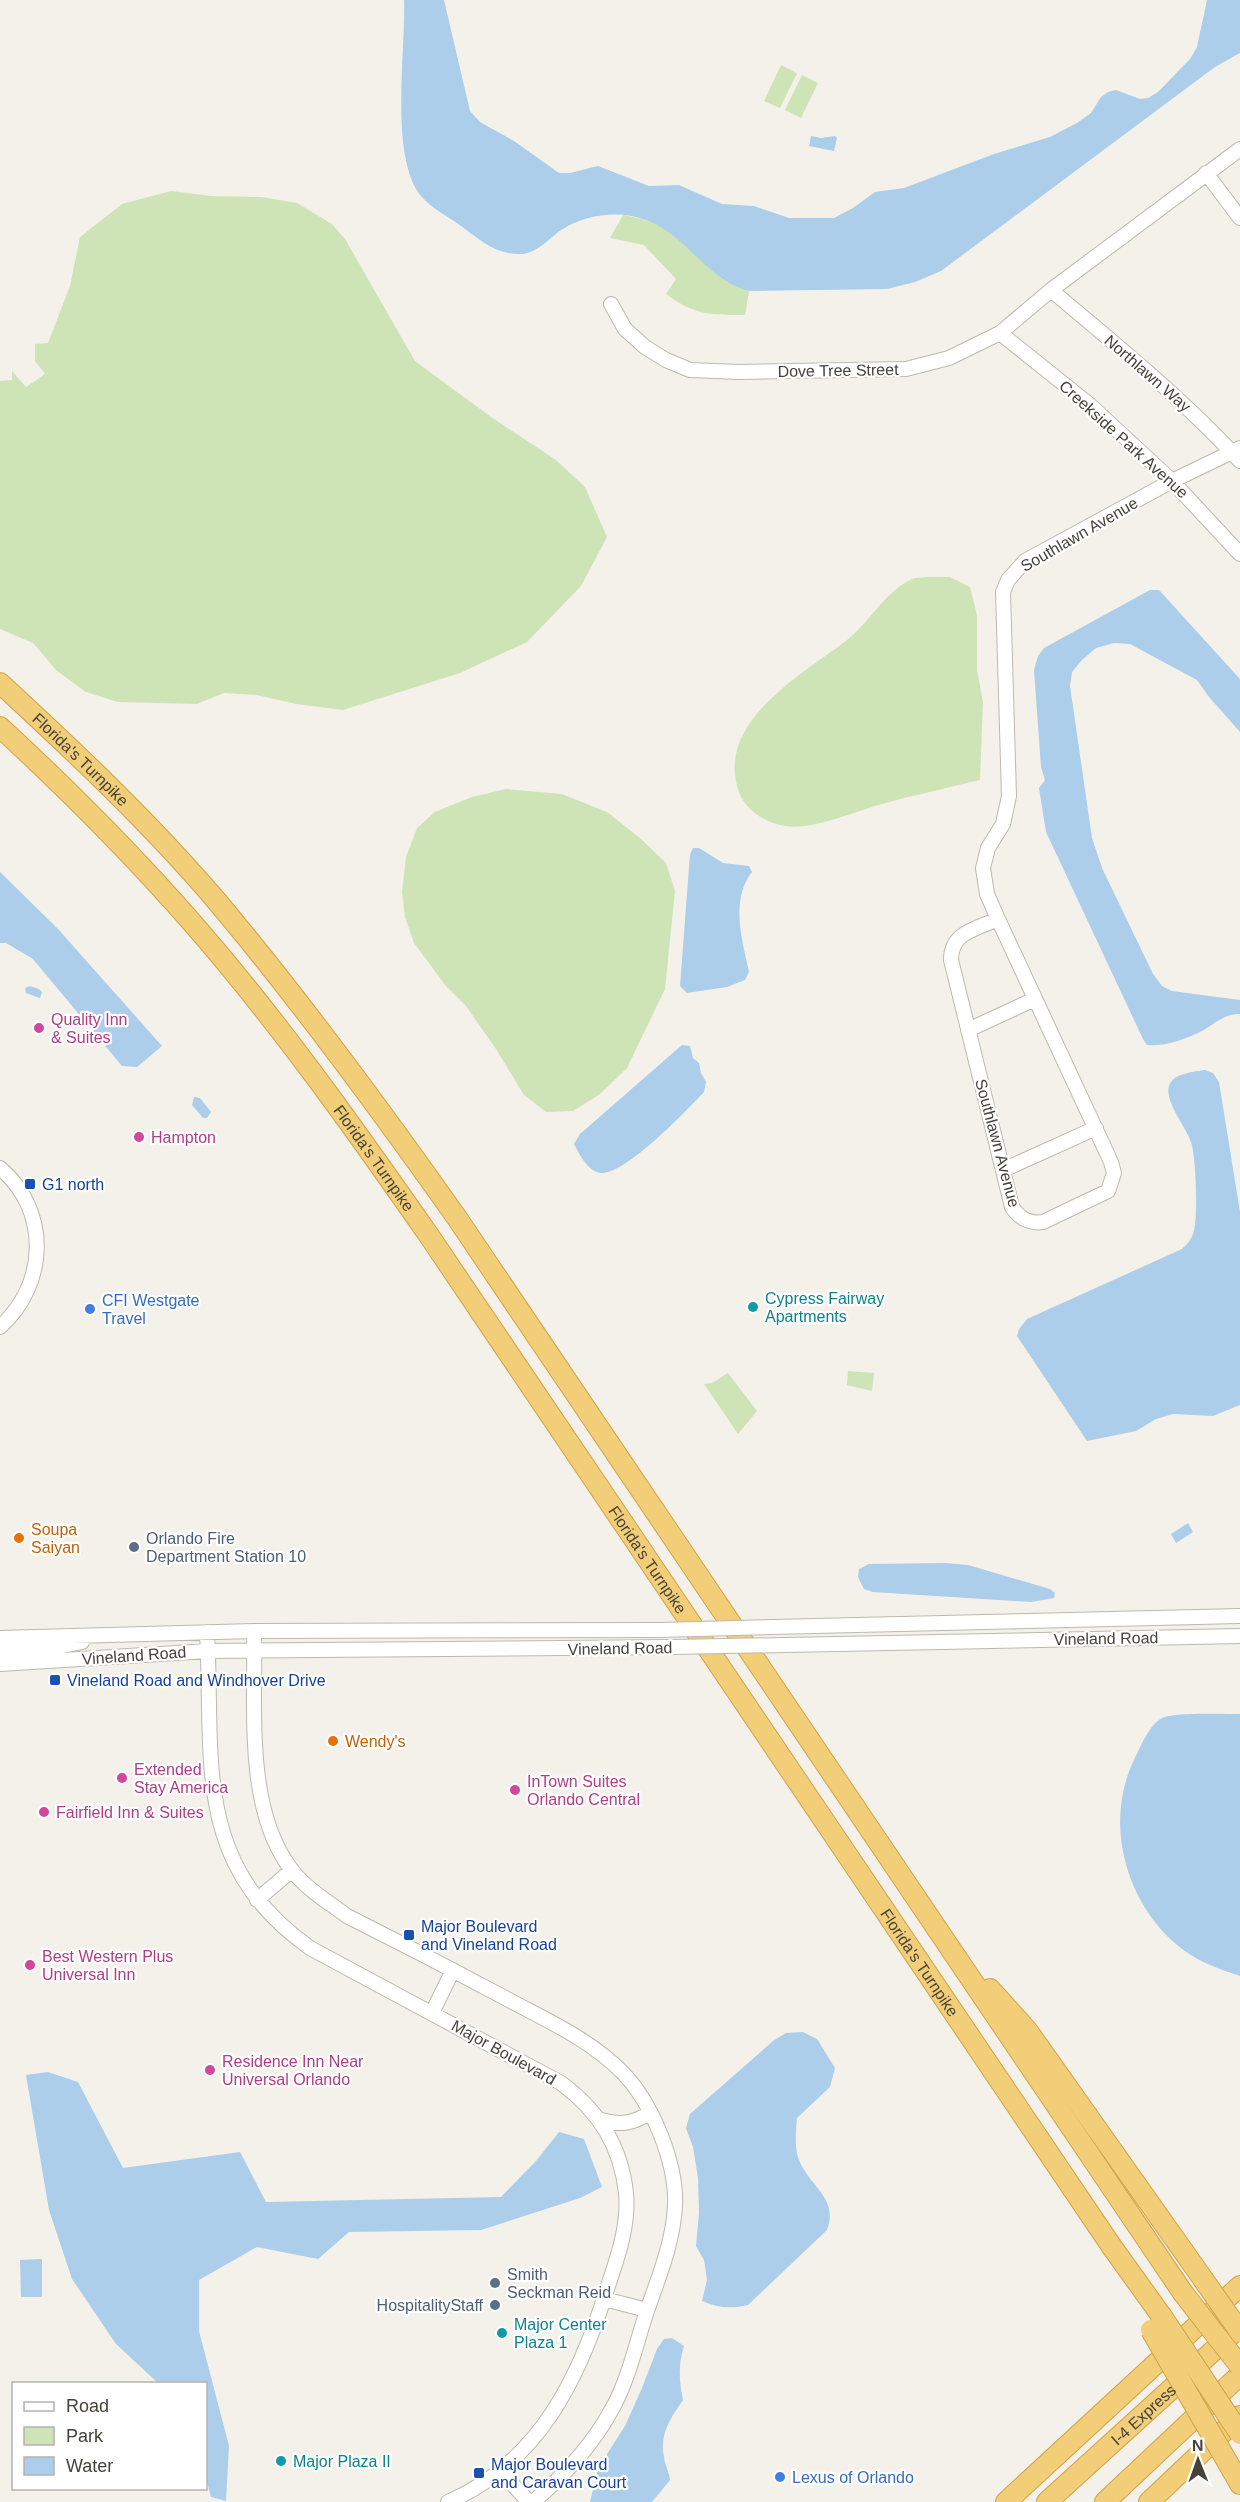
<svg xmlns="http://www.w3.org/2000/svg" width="1240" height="2502" viewBox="0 0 1240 2502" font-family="Helvetica,sans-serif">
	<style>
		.green { fill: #cee4b7 }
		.water { fill: #acceea }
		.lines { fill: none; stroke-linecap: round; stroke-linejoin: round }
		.minor-casing { stroke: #beb9ad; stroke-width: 16 }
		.highway-casing { stroke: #d0a348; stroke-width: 22 }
		.minor { stroke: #fff; stroke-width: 14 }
		.highway { stroke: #f1ce77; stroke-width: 20 }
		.minor-bridge-casing { stroke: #beb9ad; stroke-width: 16; stroke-linecap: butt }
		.highway-bridge-casing { stroke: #d0a348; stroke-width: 22; stroke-linecap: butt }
		.minor-bridge { stroke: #fff; stroke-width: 14 }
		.highway-bridge { stroke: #f1ce77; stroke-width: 20 }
		.hotel-dot { fill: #d1479c; stroke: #fff; stroke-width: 2 }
		.transit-dot { fill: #1a4fb4; stroke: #fff; stroke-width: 2 }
		.culture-dot { fill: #0f9aa8; stroke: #fff; stroke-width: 2 }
		.shop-dot { fill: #3f7fe0; stroke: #fff; stroke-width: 2 }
		.food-dot { fill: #e8710a; stroke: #fff; stroke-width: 2 }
		.service-dot { fill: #5c6f8a; stroke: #fff; stroke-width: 2 }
		.labels { text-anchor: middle; stroke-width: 4.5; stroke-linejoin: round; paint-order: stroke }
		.street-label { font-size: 16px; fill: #474239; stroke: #fff }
		.hotel-label { font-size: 16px; fill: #b23c85; stroke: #fff; text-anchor: start }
		.transit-label { font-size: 16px; fill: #164399; stroke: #fff; text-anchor: start }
		.culture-label { font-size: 16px; fill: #0d838f; stroke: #fff; text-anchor: start }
		.shop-label { font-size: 16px; fill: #366cbe; stroke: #fff; text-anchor: start }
		.food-label { font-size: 16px; fill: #c56008; stroke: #fff; text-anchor: start }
		.service-label { font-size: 16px; fill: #4e5e75; stroke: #fff; text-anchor: start }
	</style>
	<rect width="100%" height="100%" fill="#f3f1ea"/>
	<!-- green -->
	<path class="green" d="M781 65 797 73 780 108 764 101Z
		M802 75 818 83 801 118 785 110Z
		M171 191 211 196 262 197 297 203 332 224 345 239 415 361 491 417 556 460 585 487 607 537 581 586 527 642 460 673 343 710 296 704 257 695 224 693 197 704 118 702 86 692 57 671 33 643 0 629V381L12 380V371L26 387 45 374 35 361V344L48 343 70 286 80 237 122 204Z
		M623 215C640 218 656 222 671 232 699 252 715 281 749 291L745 315C710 315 694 315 666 294L676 279 644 245 610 238Z
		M927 577H950L970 587 977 615V670L983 702 980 780C947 788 914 795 882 804 856 811 811 831 785 826 766 823 745 810 739 792 714 722 802 675 847 640 869 623 884 593 910 580 914 577 922 578 927 577Z
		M506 789 562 794 607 812 640 838 666 863 675 891 665 989 627 1068 600 1094 573 1111 546 1112 524 1095 496 1049 466 1006 446 986 414 943 405 917 402 892 406 857 417 828 435 812 472 797Z
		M848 1371 874 1373 872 1391 847 1385Z
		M728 1373 757 1411 738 1434 704 1384 712 1383Z"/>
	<!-- water -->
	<path class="water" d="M404 0H444L470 111 480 122 514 141 559 173H570L598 166 649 186 679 185 722 204 754 206 789 218H834L853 208 875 192 904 188 994 154 1050 137 1077 123 1091 113 1101 97 1108 92 1116 90 1140 99 1148 98 1158 92 1190 59 1197 47 1207 0H1240V53L1215 67 941 271 915 282 887 289 749 291C698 277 683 221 624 215 604 213 580 218 563 229 549 237 539 253 521 254 496 255 480 240 461 226 449 217 431 208 421 196 389 157 406 50 404 0Z
		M811 136 821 138 835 136 837 138 834 151 809 146Z
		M1150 590H1159L1240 679V732L1209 697 1197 680 1130 644 1114 643 1096 648 1082 660 1072 672 1070 686 1092 838 1102 868 1153 974 1162 986 1172 991 1240 1000V1014C1222 1014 1213 1026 1198 1033 1183 1040 1163 1047 1147 1045L1143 1039 1046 832 1039 788 1045 780 1041 767 1034 670 1038 656 1044 648Z
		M693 848H699L723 863 749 866 752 872C730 900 742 940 749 972L745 980 727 987 687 993 680 986 690 854Z
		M0 872 58 929 162 1046 137 1067 122 1066 33 959 6 943H0Z
		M30 986 39 989 42 992 40 998 26 993 25 988Z
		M682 1045 690 1046 693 1058 699 1063 701 1073 706 1082 704 1092C686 1111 627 1173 602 1173 589 1173 579 1154 574 1144L580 1134Z
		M1205 1070 1213 1073 1219 1082 1240 1212V1405L1213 1416 1173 1414 1156 1419 1136 1431 1087 1441 1017 1336 1019 1329 1027 1319 1182 1249C1188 1243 1192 1239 1194 1230 1198 1216 1196 1156 1191 1142 1186 1127 1164 1101 1169 1086 1173 1073 1193 1072 1205 1070Z
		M194 1097 200 1098 211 1112 207 1118H203L192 1105Z
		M1188 1523 1193 1532 1176 1543 1171 1534Z
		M945 1563 968 1565 1050 1589 1055 1593 1054 1598 1031 1602 873 1592 864 1589 858 1577 859 1569 869 1564Z
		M1240 1714V1976C1219 1969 1199 1962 1182 1949 1126 1906 1103 1823 1134 1760 1141 1746 1149 1725 1162 1718 1175 1712 1224 1714 1240 1714Z
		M803 2032 817 2039 835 2068 830 2087 797 2118C796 2132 794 2147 799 2160 809 2186 839 2198 827 2230L748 2305C731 2309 718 2308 702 2301L707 2280 704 2260 696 2246 699 2213 698 2178 693 2147 686 2128 690 2114 773 2041 786 2033Z
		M48 2072 78 2082 123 2168 240 2152 266 2202 501 2197 536 2161 559 2132 584 2139 602 2187 580 2198 481 2230 349 2232 318 2259 257 2247 199 2280V2331L229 2446 226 2501 211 2497 206 2478V2384L158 2383 116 2344 72 2279 49 2210 26 2075Z
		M42 2259V2297H21L20 2260Z
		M672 2338 684 2346C678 2365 679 2380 683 2400 671 2417 659 2435 664 2457 665 2466 669 2471 670 2480L652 2502H590L599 2465 607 2460V2454L625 2426 642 2388 657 2349 664 2339Z"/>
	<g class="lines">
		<defs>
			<path id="minor" d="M1206 173 1240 218
				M1051 290C1116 345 1182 398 1240 461
				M611 304 625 329 645 347 666 360 690 370 739 372 906 369 949 358 1000 333 1051 290 1240 149
				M1000 333 1090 405 1172 481 1240 554
				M998 919C976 929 951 932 951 960L1012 1207C1020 1219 1029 1224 1043 1222L1108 1191 1114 1173 1111 1162 998 919 987 894 983 868 988 848 1003 824 1009 796 1003 592 1008 580 1025 561 1172 481 1240 448
				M968 1030 1035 999
				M0 1168C50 1210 48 1284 0 1327
				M1003 1170 1096 1128
				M772 1627 1240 1616
				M254 1631C256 1705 244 1807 291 1869 305 1888 328 1902 347 1916 401 1943 455 1971 509 2000 548 2021 591 2040 623 2073 652 2103 677 2163 675 2206 673 2243 659 2276 647 2311 636 2343 629 2379 612 2409 592 2446 565 2475 533 2502
				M207 1632C214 1760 191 1863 310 1948L561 2083C599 2111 621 2146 626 2193 629 2225 618 2256 608 2286 580 2377 540 2462 448 2502
				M0 1638 254 1631 659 1630
				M784 1645 1240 1636
				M0 1650 58 1647 82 1642
				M0 1664 208 1651 671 1647
				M257 1900 292 1870
				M432 2013 453 1970
				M601 2120C621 2126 633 2123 650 2113
				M604 2299 647 2310
				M500 2471 529 2502"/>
			<g id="highway">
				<path id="s1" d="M0 683C75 752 149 822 215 899 301 1001 380 1109 457 1218L1183 2293"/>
				<path id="s2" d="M0 727C66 788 129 851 188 918 276 1018 354 1128 430 1237L1112 2247 1163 2318"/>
				<path d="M990 1989 1027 2030 1203 2279"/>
				<path d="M1228 2463 1240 2484"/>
				<path d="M1006 2502 1240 2286"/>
				<path id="s3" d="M1047 2502 1234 2332"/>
				<path d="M1105 2502 1240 2375"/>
				<path d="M1149 2502 1240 2416"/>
			</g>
		</defs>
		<!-- minor casing -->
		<use href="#minor" class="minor-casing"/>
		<!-- highway casing -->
		<use href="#highway" class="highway-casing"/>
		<!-- minor -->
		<use href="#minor" class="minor"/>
		<!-- highway -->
		<use href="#highway" class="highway"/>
		<defs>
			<path id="minor-bridge" d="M659 1630 772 1627
				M671 1647 784 1645"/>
			<path id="highway-bridge" d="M1203 2279 1240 2332
				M1183 2293 1240 2366
				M1163 2318 1240 2434
				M1151 2330 1228 2463"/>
		</defs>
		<!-- minor-bridge casing -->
		<use href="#minor-bridge" class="minor-bridge-casing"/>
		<!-- highway-bridge casing -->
		<use href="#highway-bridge" class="highway-bridge-casing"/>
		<!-- minor-bridge -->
		<use href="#minor-bridge" class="minor-bridge"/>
		<!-- highway-bridge -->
		<use href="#highway-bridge" class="highway-bridge"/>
	</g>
	<!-- markers -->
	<g class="hotel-dot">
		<circle cx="39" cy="1028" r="6"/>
		<circle cx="139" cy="1137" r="6"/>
		<circle cx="122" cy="1778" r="6"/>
		<circle cx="515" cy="1790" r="6"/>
		<circle cx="44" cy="1812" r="6"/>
		<circle cx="30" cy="1965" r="6"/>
		<circle cx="210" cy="2070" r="6"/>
	</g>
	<g class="transit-dot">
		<rect x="24" y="1178" width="12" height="12" rx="3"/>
		<rect x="49" y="1674" width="12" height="12" rx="3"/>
		<rect x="403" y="1929" width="12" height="12" rx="3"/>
		<rect x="473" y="2467" width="12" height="12" rx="3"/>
	</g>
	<g class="culture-dot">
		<circle cx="753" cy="1307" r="6"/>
		<circle cx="502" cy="2333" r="6"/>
		<circle cx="281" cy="2461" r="6"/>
	</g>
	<g class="shop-dot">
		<circle cx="90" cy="1309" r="6"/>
		<circle cx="780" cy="2477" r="6"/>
	</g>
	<g class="food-dot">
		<circle cx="19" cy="1538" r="6"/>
		<circle cx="333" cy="1741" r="6"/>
	</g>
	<g class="service-dot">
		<circle cx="134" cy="1547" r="6"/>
		<circle cx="495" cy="2283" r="6"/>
		<circle cx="495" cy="2305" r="6"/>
	</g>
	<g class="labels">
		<!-- street labels -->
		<g class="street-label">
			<text transform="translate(838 370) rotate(-1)" y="6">Dove Tree Street</text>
			<text transform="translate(1148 373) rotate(41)" y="6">Northlawn Way</text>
			<text transform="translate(1124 439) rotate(42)" y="6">Creekside Park Avenue</text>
			<text transform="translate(1079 534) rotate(-30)" y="6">Southlawn Avenue</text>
			<text dy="6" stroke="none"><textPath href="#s1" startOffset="111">Florida's Turnpike</textPath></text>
			<text transform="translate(998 1143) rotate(75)" y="6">Southlawn Avenue</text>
			<text dy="6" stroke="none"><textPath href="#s2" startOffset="572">Florida's Turnpike</textPath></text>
			<text dy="6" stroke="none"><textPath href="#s2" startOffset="1058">Florida's Turnpike</textPath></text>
			<text transform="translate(1106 1638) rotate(-1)" y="6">Vineland Road</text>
			<text transform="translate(620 1648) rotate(-1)" y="6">Vineland Road</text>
			<text transform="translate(134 1655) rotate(-4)" y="6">Vineland Road</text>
			<text dy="6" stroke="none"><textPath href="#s2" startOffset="1544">Florida's Turnpike</textPath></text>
			<text transform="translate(504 2052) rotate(29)" y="6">Major Boulevard</text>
			<text dy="6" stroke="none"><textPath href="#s3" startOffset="130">I-4 Express</textPath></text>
		</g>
		<!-- hotel labels -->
		<g class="hotel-label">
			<text x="51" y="1025">Quality Inn<tspan x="51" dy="18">&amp; Suites</tspan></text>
			<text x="151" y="1143">Hampton</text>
			<text x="134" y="1775">Extended<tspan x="134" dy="18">Stay America</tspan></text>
			<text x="527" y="1787">InTown Suites<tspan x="527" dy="18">Orlando Central</tspan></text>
			<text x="56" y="1818">Fairfield Inn &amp; Suites</text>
			<text x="42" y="1962">Best Western Plus<tspan x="42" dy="18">Universal Inn</tspan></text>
			<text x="222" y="2067">Residence Inn Near<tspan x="222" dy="18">Universal Orlando</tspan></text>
		</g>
		<!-- transit labels -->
		<g class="transit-label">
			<text x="42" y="1190">G1 north</text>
			<text x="67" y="1686">Vineland Road and Windhover Drive</text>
			<text x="421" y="1932">Major Boulevard<tspan x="421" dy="18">and Vineland Road</tspan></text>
			<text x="491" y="2470">Major Boulevard<tspan x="491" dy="18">and Caravan Court</tspan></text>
		</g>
		<!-- culture labels -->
		<g class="culture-label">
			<text x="765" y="1304">Cypress Fairway<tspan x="765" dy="18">Apartments</tspan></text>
			<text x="514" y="2330">Major Center<tspan x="514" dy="18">Plaza 1</tspan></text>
			<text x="293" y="2467">Major Plaza II</text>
		</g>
		<!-- shop labels -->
		<g class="shop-label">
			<text x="102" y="1306">CFI Westgate<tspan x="102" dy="18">Travel</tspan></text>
			<text x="792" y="2483">Lexus of Orlando</text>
		</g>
		<!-- food labels -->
		<g class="food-label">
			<text x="31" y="1535">Soupa<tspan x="31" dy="18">Saiyan</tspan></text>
			<text x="345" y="1747">Wendy's</text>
		</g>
		<!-- service labels -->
		<g class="service-label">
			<text x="146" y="1544">Orlando Fire<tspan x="146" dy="18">Department Station 10</tspan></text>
			<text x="507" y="2280">Smith<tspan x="507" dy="18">Seckman Reid</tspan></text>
			<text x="483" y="2311" text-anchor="end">HospitalityStaff</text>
		</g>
	</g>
	<!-- legend -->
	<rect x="12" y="2382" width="195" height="108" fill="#ffffff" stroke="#b5b3b0" stroke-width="1.5"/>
	<rect x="24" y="2402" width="30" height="9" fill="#ffffff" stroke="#b5b3b0" stroke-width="1.5"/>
	<text x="66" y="2412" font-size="18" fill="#474239">Road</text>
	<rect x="24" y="2427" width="30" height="18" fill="#cee4b7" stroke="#b5b3b0" stroke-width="1.5"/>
	<text x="66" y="2442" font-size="18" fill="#474239">Park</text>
	<rect x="24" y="2457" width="30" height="18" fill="#acceea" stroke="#b5b3b0" stroke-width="1.5"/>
	<text x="66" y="2472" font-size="18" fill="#474239">Water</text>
	<!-- north arrow -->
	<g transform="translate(1198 2460) rotate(359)" stroke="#ffffff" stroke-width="4.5" paint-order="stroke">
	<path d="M0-4.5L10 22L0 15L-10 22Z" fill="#474239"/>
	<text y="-9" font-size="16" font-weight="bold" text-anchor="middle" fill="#474239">N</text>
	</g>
</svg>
